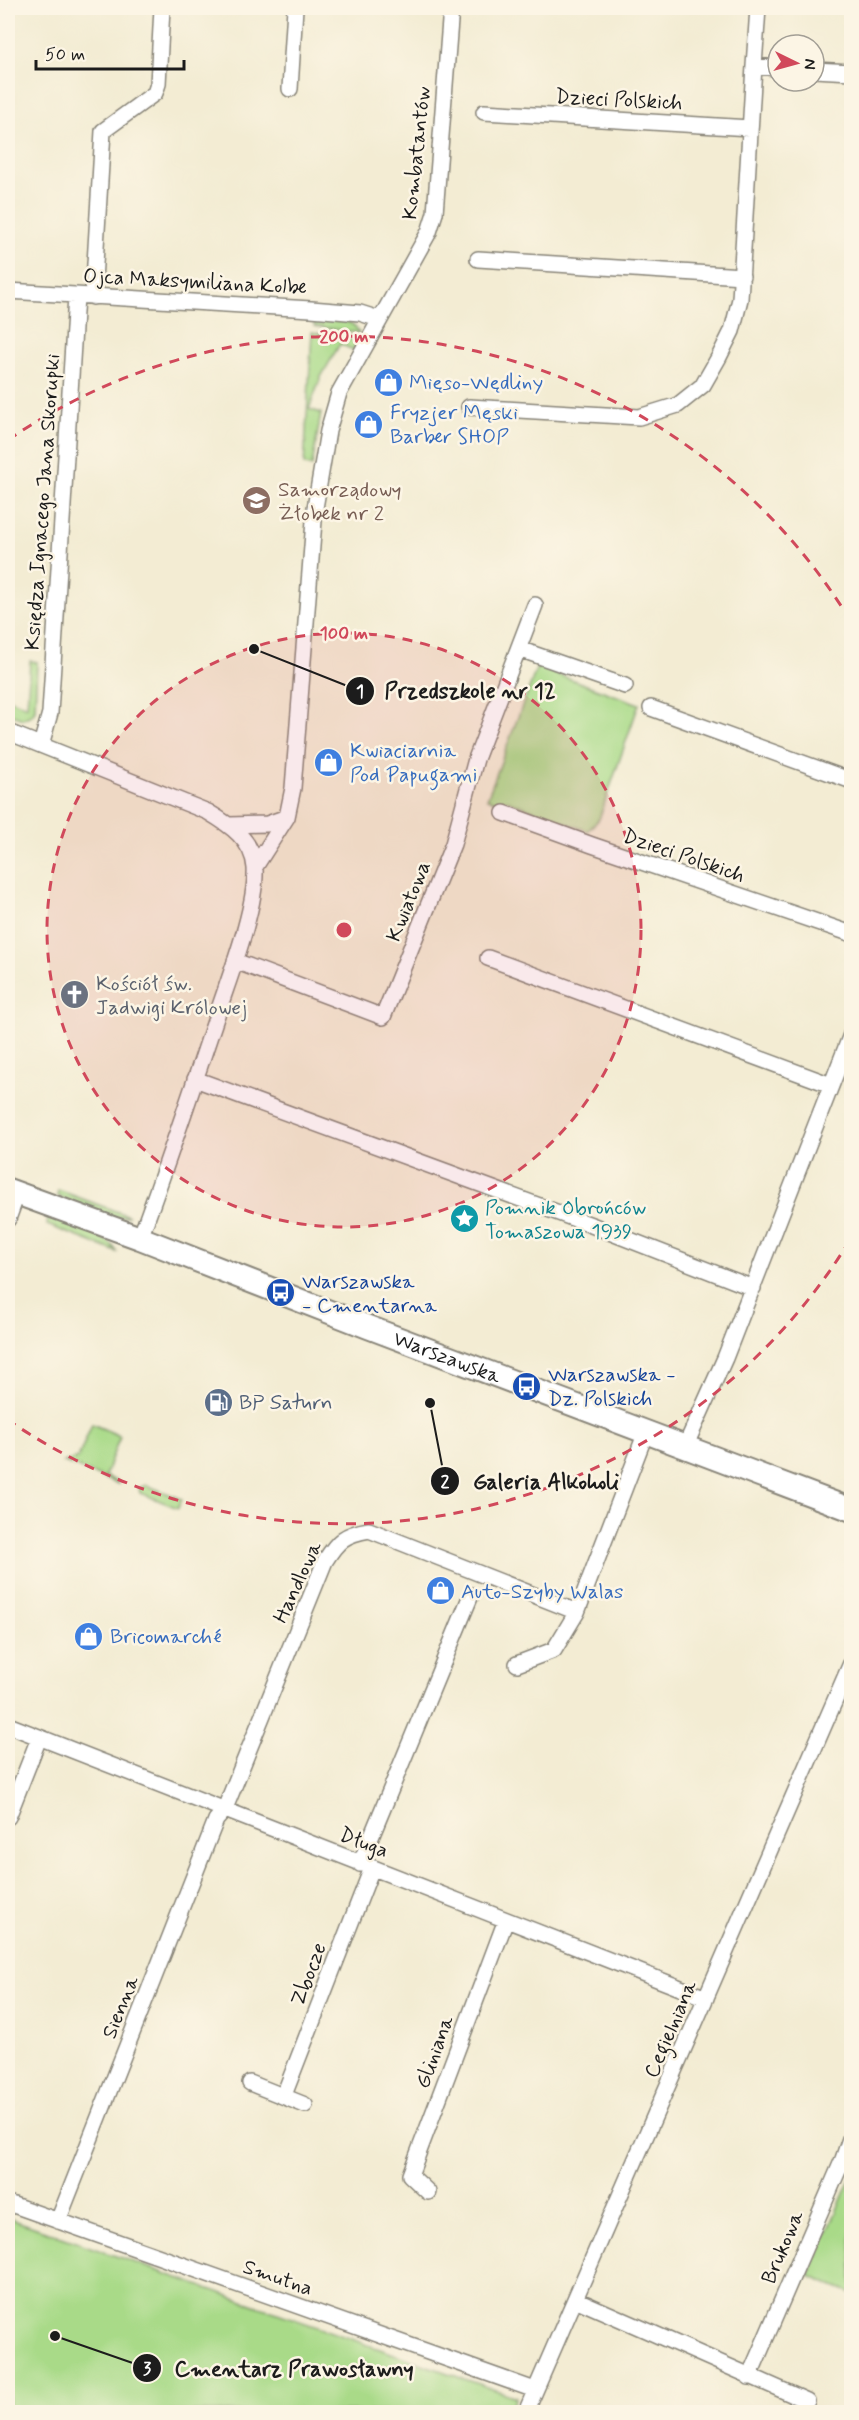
<svg xmlns="http://www.w3.org/2000/svg" width="859" height="2420" viewBox="0 0 859 2420" font-family="Mynerve,sans-serif">
	<style>
		.green { fill: #a9da88; stroke: #627b52; stroke-width: 1.5 }
		.lines { fill: none; stroke-linecap: round; stroke-linejoin: round }
		.minor-casing { stroke: #888478; stroke-width: 18 }
		.secondary-casing { stroke: #888478; stroke-width: 26 }
		.minor { stroke: #fff; stroke-width: 15 }
		.secondary { stroke: #fff; stroke-width: 22 }
		.ring { fill: none; stroke: #d1495b; stroke-width: 3; stroke-dasharray: 10 8 }
		.labels { text-anchor: middle; stroke-width: 5; stroke-linejoin: round; paint-order: stroke }
		.street-label { font-size: 21px; fill: #1c1c1c; stroke: #fcf5e5 }
		.shop-label { font-size: 21px; fill: #366cbe; stroke: #fcf5e5; text-anchor: start }
		.education-label { font-size: 21px; fill: #785e54; stroke: #fcf5e5; text-anchor: start }
		.worship-label { font-size: 21px; fill: #5b616d; stroke: #fcf5e5; text-anchor: start }
		.culture-label { font-size: 21px; fill: #0d838f; stroke: #fcf5e5; text-anchor: start }
		.transit-label { font-size: 21px; fill: #164399; stroke: #fcf5e5; text-anchor: start }
		.service-label { font-size: 21px; fill: #4e5e75; stroke: #fcf5e5; text-anchor: start }
		.centre { fill: #d1495b; stroke: #fcf5e5; stroke-width: 3 }
		.ring-label { font-size: 18px; text-anchor: middle; font-weight: bold; fill: #d1495b; stroke: #fcf5e5; stroke-width: 5; stroke-linejoin: round; paint-order: stroke }
		.leader { fill: none; stroke: #1c1c1c; stroke-width: 2 }
		.callout-dot { fill: #1c1c1c; stroke: #fcf5e5; stroke-width: 2 }
		.mark-label { font-size: 18px; text-anchor: middle; font-weight: bold; fill: #fff }
		.callout-label { font-size: 22px; text-anchor: middle; font-weight: bold; fill: #1c1c1c; stroke: #fcf5e5; stroke-width: 5; stroke-linejoin: round; paint-order: stroke }
	</style>
	<rect width="100%" height="100%" fill="#fcf5e5"/>
	<filter id="ink" filterUnits="userSpaceOnUse"><feTurbulence type="fractalNoise" baseFrequency=".0167" numOctaves="2"/><feDisplacementMap in="SourceGraphic" scale="12" xChannelSelector="R" yChannelSelector="G"/><feConvolveMatrix kernelMatrix="1 2 1 2 8 2 1 2 1" color-interpolation-filters="sRGB"/></filter>
	<filter id="wash" filterUnits="userSpaceOnUse"><feTurbulence type="fractalNoise" baseFrequency=".008" numOctaves="4" result="noise"/><feDisplacementMap in="SourceGraphic" scale="24" xChannelSelector="R" yChannelSelector="G"/><feGaussianBlur stdDeviation="1.35" result="paint"/><feColorMatrix in="noise" values="0 0 0 0 0 0 0 0 0 0 0 0 0 0 0 0 0 1.4 0 .05"/><feComposite in="paint" operator="in"/></filter>
	<g filter="url(#wash)">
		<rect width="100%" height="100%" fill="#f3ecd3"/>
		<!-- green -->
		<path class="green" d="M314 319C330 320 353 316 359 333L314 326Z
			M312 332 358 341 353 350 340 344 321 377 309 409 321 413 312 466 304 465Z
			M30 661 37 662 35 710 32 715 22 719 8 713V699L27 706Z
			M537 667 639 704 599 819 588 831 506 800 494 801 487 799Z
			M58 1190 129 1216 114 1218 57 1196Z
			M48 1215C68 1223 108 1233 117 1252L47 1225Z
			M92 1424 120 1436 105 1476 117 1481 118 1484 64 1462 78 1458Z
			M146 1485 182 1499 178 1508 140 1493 139 1488Z
			M851 2177 852 2293H851L809 2276Z
			M8 2218 516 2397 509 2412H8Z"/>
	</g>
	<g filter="url(#ink)">
		<g class="lines">
			<defs>
				<path id="minor" d="M754 66 758 8
					M814 70 852 72
					M290 89 295 8
					M484 112 750 128
					M478 259 742 276
					M8 291 311 309 360 313 379 319
					M93 297 103 131 155 93 158 84 162 8
					M469 407 639 417 678 405 703 385 719 357 732 331 740 299 754 66 778 68
					M519 649 625 686
					M651 708 852 781
					M8 732 208 812C230 825 253 840 255 868 257 905 231 973 219 1009 193 1086 168 1163 140 1238
					M41 745 50 713 76 296
					M504 813 592 845 852 934
					M230 825 267 824 287 817
					M255 867 287 817 293 788 315 508 328 431 339 393 429 232 435 213 451 8
					M488 958 831 1085
					M235 961 383 1017 453 844 476 759 535 605
					M195 1079 594 1226 753 1288
					M8 1219 17 1194
					M685 1447 725 1358 852 1032
					M517 1664 554 1650 577 1612
					M8 1725 706 1998
					M8 1817 39 1738
					M360 1864 471 1595
					M250 2083 305 2105
					M284 2095 372 1868
					M428 2192 410 2175 506 1920
					M8 2203 535 2390
					M58 2221 216 1820 224 1811 325 1561C338 1540 345 1534 369 1530L577 1612 646 1432
					M575 2299 807 2401
					M749 2377 843 2159 852 2133
					M526 2412 852 1661"/>
				<g id="secondary">
					<path id="s1" d="M8 1190 140 1238 368 1327 852 1510"/>
				</g>
			</defs>
			<!-- minor casing -->
			<use href="#minor" class="minor-casing"/>
			<!-- secondary casing -->
			<use href="#secondary" class="secondary-casing"/>
			<!-- minor -->
			<use href="#minor" class="minor"/>
			<!-- secondary -->
			<use href="#secondary" class="secondary"/>
		</g>
	</g>
	<!-- distance rings -->
	<circle cx="344" cy="930" r="297" fill="#d1495b" fill-opacity=".12"/>
	<g class="ring">
		<circle cx="344" cy="930" r="297"/>
		<path d="M850 1240A594 594 0 0 1 8 1420M8 440A594 594 0 0 1 850 620"/>
	</g>
	<!-- icons -->
	<defs>
		<symbol id="shop-disc" viewBox="-11 -11 22 22"><circle r="9.5" fill="#3f7fe0" stroke="#fcf5e5"/><path d="M-5-2.5h2.3a2.7 3.5 0 0 1 5.4 0H5L5.5 6h-11ZM-1.5-2.5h3a1.5 2.3 0 0 0-3 0Z" fill="#fff"/></symbol>
		<symbol id="school-disc" viewBox="-11 -11 22 22"><circle r="9.5" fill="#8d6e63" stroke="#fcf5e5"/><path d="M0-5L7-2L0 1L-7-2ZM-4 1L0 2.5L4 1V4Q0 6-4 4Z" fill="#fff"/></symbol>
		<symbol id="church-disc" viewBox="-11 -11 22 22"><circle r="9.5" fill="#6b7280" stroke="#fcf5e5"/><path d="M-1.2-6h2.4v3.5h3.3v2.4h-3.3V6h-2.4V-.1h-3.3v-2.4h3.3Z" fill="#fff"/></symbol>
		<symbol id="sight-disc" viewBox="-11 -11 22 22"><circle r="9.5" fill="#0f9aa8" stroke="#fcf5e5"/><path d="M0-6L1.8-2.2L6-1.7L2.9 1.2L3.7 5.4L0 3.3L-3.7 5.4L-2.9 1.2L-6-1.7L-1.8-2.2Z" fill="#fff"/></symbol>
		<symbol id="bus-disc" viewBox="-11 -11 22 22"><circle r="9.5" fill="#1a4fb4" stroke="#fcf5e5"/><path d="M-5-6H5V4H4V6H2V4H-2V6H-4V4H-5ZM-3.5-4V0h7V-4ZM-3.5 1.2v1.5H-2V1.2ZM2 1.2v1.5H3.5V1.2Z" fill="#fff"/></symbol>
		<symbol id="fuel-disc" viewBox="-11 -11 22 22"><circle r="9.5" fill="#5c6f8a" stroke="#fcf5e5"/><path d="M-5.5-6h7V0h2V4h1.3V-2.5L3-4.5l.8-.8L6-3V5H2.5V1h-1V6h-7ZM-4.2-4.7v3.2H.2V-4.7Z" fill="#fff"/></symbol>
	</defs>
	<g fill-rule="evenodd">
		<use href="#shop-disc" x="372" y="366" width="33" height="33"/>
		<use href="#shop-disc" x="352" y="408" width="33" height="33"/>
		<use href="#school-disc" x="240" y="484" width="33" height="33"/>
		<use href="#shop-disc" x="312" y="746" width="33" height="33"/>
		<use href="#church-disc" x="58" y="978" width="33" height="33"/>
		<use href="#sight-disc" x="448" y="1202" width="33" height="33"/>
		<use href="#bus-disc" x="264" y="1276" width="33" height="33"/>
		<use href="#bus-disc" x="510" y="1370" width="33" height="33"/>
		<use href="#fuel-disc" x="202" y="1386" width="33" height="33"/>
		<use href="#shop-disc" x="424" y="1574" width="33" height="33"/>
		<use href="#shop-disc" x="72" y="1620" width="33" height="33"/>
	</g>
	<g class="labels">
		<!-- street labels -->
		<g class="street-label">
			<text transform="translate(619 99) rotate(3)" y="7">Dzieci Polskich</text>
			<text transform="translate(416 153) rotate(-84)" y="7">Kombatantów</text>
			<text transform="translate(195 281) rotate(3)" y="7">Ojca Maksymiliana Kolbe</text>
			<text transform="translate(42 502) rotate(-86)" y="7">Księdza Ignacego Jana Skorupki</text>
			<text transform="translate(684 855) rotate(19)" y="7">Dzieci Polskich</text>
			<text transform="translate(408 901) rotate(-68)" y="7">Kwiatowa</text>
			<text dy="7" stroke="none"><textPath href="#s1" startOffset="470">Warszawska</textPath></text>
			<text transform="translate(297 1582) rotate(-65)" y="7">Handlowa</text>
			<text transform="translate(364 1842) rotate(21)" y="7">Długa</text>
			<text transform="translate(308 1974) rotate(-69)" y="7">Zbocze</text>
			<text transform="translate(120 2007) rotate(-68)" y="7">Sienna</text>
			<text transform="translate(670 2029) rotate(-67)" y="7">Cegielniana</text>
			<text transform="translate(434 2052) rotate(-70)" y="7">Gliniana</text>
			<text transform="translate(782 2247) rotate(-67)" y="7">Brukowa</text>
			<text transform="translate(278 2277) rotate(19)" y="7">Smutna</text>
		</g>
		<!-- shop labels -->
		<g class="shop-label">
			<text x="409" y="389">Mięso-Wędliny</text>
			<text x="390" y="419">Fryzjer Męski<tspan x="390" dy="24">Barber SHOP</tspan></text>
			<text x="350" y="757">Kwiaciarnia<tspan x="350" dy="24">Pod Papugami</tspan></text>
			<text x="461" y="1598">Auto-Szyby Walas</text>
			<text x="110" y="1643">Bricomarché</text>
		</g>
		<!-- education labels -->
		<g class="education-label">
			<text x="278" y="496">Samorządowy<tspan x="278" dy="24">Żłobek nr 2</tspan></text>
		</g>
		<!-- worship labels -->
		<g class="worship-label">
			<text x="96" y="990">Kościół św.<tspan x="96" dy="24">Jadwigi Królowej</tspan></text>
		</g>
		<!-- culture labels -->
		<g class="culture-label">
			<text x="485" y="1214">Pomnik Obrońców<tspan x="485" dy="24">Tomaszowa 1939</tspan></text>
		</g>
		<!-- transit labels -->
		<g class="transit-label">
			<text x="302" y="1288">Warszawska<tspan x="302" dy="24">- Cmentarna</tspan></text>
			<text x="548" y="1381">Warszawska -<tspan x="548" dy="24">Dz. Polskich</tspan></text>
		</g>
		<!-- service labels -->
		<g class="service-label">
			<text x="239" y="1409">BP Saturn</text>
		</g>
	</g>
	<circle cx="344" cy="930" r="9" class="centre"/>
	<g class="ring-label">
		<text x="344" y="342">200 m</text>
		<text x="344" y="639">100 m</text>
	</g>
	<!-- callouts -->
	<path class="leader" d="M254 649L360 691M430 1403L445 1481M55 2336L147 2368"/>
	<g class="callout-dot">
		<circle cx="254" cy="649" r="6"/>
		<circle cx="430" cy="1403" r="6"/>
		<circle cx="55" cy="2336" r="6"/>
		<circle cx="360" cy="691" r="15"/>
		<circle cx="445" cy="1481" r="15"/>
		<circle cx="147" cy="2368" r="15"/>
	</g>
	<g class="mark-label">
		<text x="360" y="697">1</text>
		<text x="445" y="1487">2</text>
		<text x="147" y="2374">3</text>
	</g>
	<g class="callout-label">
		<text x="470" y="698">Przedszkole nr 12</text>
		<text x="546" y="1489">Galeria Alkoholi</text>
		<text x="294" y="2376">Cmentarz Prawosławny</text>
	</g>
	<!-- margin -->
	<rect width="859" height="2420" fill="none" stroke="#fcf5e5" stroke-width="30"/>
	<!-- north arrow -->
	<g transform="translate(796 63) rotate(95)"><circle r="28" fill="#fcf5e5" stroke="#a29e95" stroke-width="1.5"/>
	<path d="M0-4.5L10 22L0 15L-10 22Z" fill="#d1495b"/>
	<text y="-9" font-size="16" font-weight="bold" text-anchor="middle" fill="#1c1c1c">N</text>
	</g>
	<!-- scale -->
	<path d="M36 60v9h148v-9" fill="none" stroke="#1c1c1c" stroke-width="3"/>
	<text x="45" y="60" font-size="18" fill="#1c1c1c" stroke="#fcf5e5" stroke-width="4.5" paint-order="stroke">50 m</text>
</svg>
